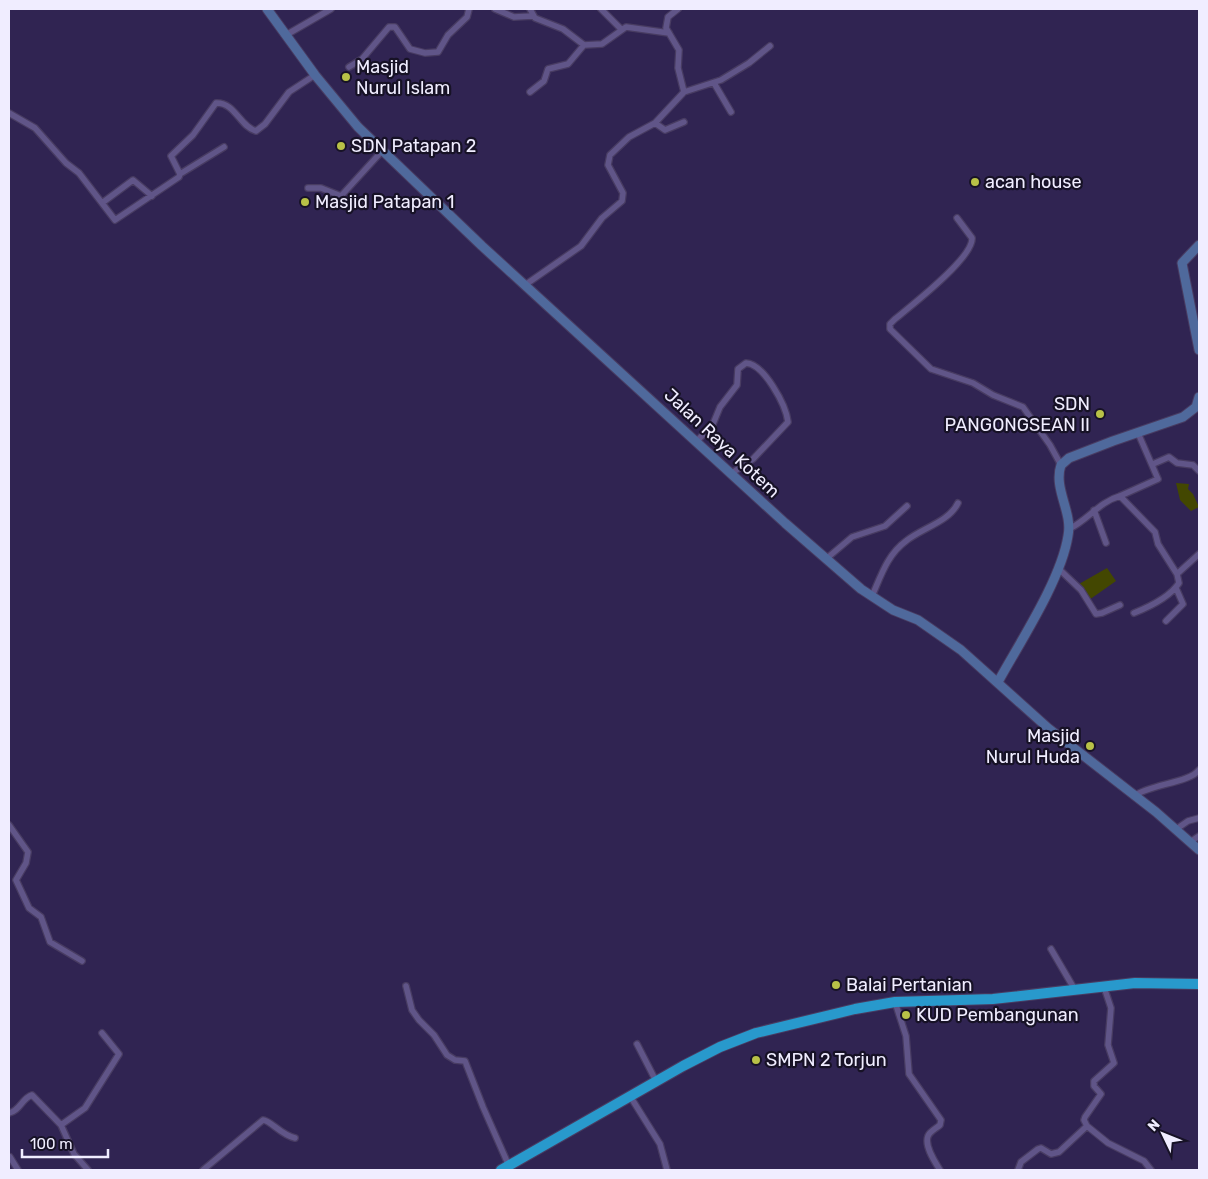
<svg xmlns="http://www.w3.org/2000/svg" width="1208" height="1179" viewBox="0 0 1208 1179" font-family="Rubik,sans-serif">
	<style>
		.green { fill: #434701 }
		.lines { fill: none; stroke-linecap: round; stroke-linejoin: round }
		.street-casing { stroke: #483c62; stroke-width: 8 }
		.secondary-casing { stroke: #483c62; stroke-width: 11 }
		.highway-casing { stroke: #483c62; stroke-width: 12 }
		.street { stroke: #605588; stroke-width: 5.5 }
		.secondary { stroke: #4f699c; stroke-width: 9 }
		.highway { stroke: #2899cc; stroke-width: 10 }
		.poi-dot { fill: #b8c147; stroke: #171226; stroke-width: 2 }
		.labels { text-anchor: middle; stroke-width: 4.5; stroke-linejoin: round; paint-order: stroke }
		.poi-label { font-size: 18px; fill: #f0edff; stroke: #171226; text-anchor: start }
		.street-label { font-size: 18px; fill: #f0edff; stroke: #171226 }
	</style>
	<rect width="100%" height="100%" fill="#302452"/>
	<!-- green -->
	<path class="green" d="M1176 483 1189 484 1188 489 1193 494 1199 507 1191 511 1180 500Z
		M1107 568 1116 581 1089 600 1079 584Z"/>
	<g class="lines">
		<defs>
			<path id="street" d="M495 9 514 17 533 16
				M530 9 535 18 563 29 584 45 602 44 626 27 669 33
				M601 9 621 29
				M286 35 331 9
				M349 67 362 59 389 27H395L410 49 425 53 438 52 448 35 467 17 469 9
				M714 83 731 112
				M530 92 544 81 548 69 568 64 584 45
				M684 92 721 80 749 63 770 46
				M9 113 35 128 66 163 79 173 115 220 179 177 180 174 171 156 193 135 216 103C235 102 240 127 256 131L265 124 289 92 315 75
				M655 123 665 130 684 122
				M180 174 224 147
				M308 188H321L341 196 383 150
				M102 203 133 180 152 196
				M957 218 972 238C974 257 911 306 895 319L890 324V329L931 369 973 383 993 395 1023 407 1050 445 1061 465
				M525 285 581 246 602 218 622 201 623 193 608 165 610 155 629 137 655 123 684 92 678 68 679 50 666 28 668 17 678 9
				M697 441 713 424 720 407 737 385 738 369 746 363C764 364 786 405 788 422L753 459 732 473
				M1153 464 1169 457 1177 463 1193 465 1199 471
				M1120 496 1158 479 1138 433
				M1094 510 1106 543
				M1069 529C1088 520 1099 502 1120 496L1155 532 1158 544 1177 574 1179 583C1170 597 1149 607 1134 613
				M826 559 852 537 885 526 907 506
				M1059 569 1081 590 1096 614 1102 613 1120 605
				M1177 574 1199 554
				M872 596C881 576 887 555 906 541 922 528 949 522 958 503
				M1166 621 1183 604 1176 588
				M1134 796C1151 784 1189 783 1199 770
				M9 825 28 852 26 863 16 880 29 908 41 917 50 942 82 961
				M1175 830 1188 821 1199 818
				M1190 842 1199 836
				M1051 949 1075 990
				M406 986 412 1010 419 1020 434 1035 447 1055 455 1060 465 1061 483 1107 509 1166
				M895 1002 906 1036 909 1074 941 1120 940 1125C937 1128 930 1131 928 1136 924 1146 935 1162 940 1170
				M637 1044 656 1081
				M630 1096 660 1144 667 1170
				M9 1113C20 1111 22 1098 32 1095L61 1125 74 1154 88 1170
				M61 1125 85 1108 119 1054 102 1033
				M1087 1126 1084 1120 1085 1117 1101 1094 1094 1086V1081L1114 1063 1108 1045 1111 1008 1104 987
				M10 1157 18 1170
				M203 1170 263 1120C270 1120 281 1135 295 1138
				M1018 1170 1021 1162 1038 1149 1041 1148 1051 1154 1059 1152 1087 1126 1108 1143 1144 1161 1151 1170"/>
			<path id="secondary" d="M267 9 315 75 358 127 482 246 785 523 861 589 893 610 918 620 961 650 1048 728 1156 812 1199 850
				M1199 245 1182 263 1199 350
				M998 682C1020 642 1061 580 1068 536 1073 512 1053 489 1061 465L1069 458 1113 441 1183 417 1196 407 1199 397"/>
			<path id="highway" d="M501 1170 683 1066 720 1047 756 1033 855 1009 895 1002 993 999 1135 983 1199 984"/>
		</defs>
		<!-- street casing -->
		<use href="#street" class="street-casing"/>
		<!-- secondary casing -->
		<use href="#secondary" class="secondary-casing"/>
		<!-- highway casing -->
		<use href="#highway" class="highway-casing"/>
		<!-- street -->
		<use href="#street" class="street"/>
		<!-- secondary -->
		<use href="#secondary" class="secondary"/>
		<!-- highway -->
		<use href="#highway" class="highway"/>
	</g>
	<!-- markers -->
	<g class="poi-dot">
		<circle cx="346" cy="77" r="5"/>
		<circle cx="341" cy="146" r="5"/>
		<circle cx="975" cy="182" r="5"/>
		<circle cx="305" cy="202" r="5"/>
		<circle cx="1100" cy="414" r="5"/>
		<circle cx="1090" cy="746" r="5"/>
		<circle cx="836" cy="985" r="5"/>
		<circle cx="906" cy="1015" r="5"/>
		<circle cx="756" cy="1060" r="5"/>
	</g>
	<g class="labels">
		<!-- poi labels -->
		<g class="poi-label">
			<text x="356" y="73">Masjid<tspan x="356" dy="21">Nurul Islam</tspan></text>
			<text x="351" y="152">SDN Patapan 2</text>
			<text x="985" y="188">acan house</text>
			<text x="315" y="208">Masjid Patapan 1</text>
			<text x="1090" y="410" text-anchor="end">SDN<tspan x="1090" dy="21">PANGONGSEAN II</tspan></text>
			<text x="1080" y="742" text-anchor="end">Masjid<tspan x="1080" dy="21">Nurul Huda</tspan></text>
			<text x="846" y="991">Balai Pertanian</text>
			<text x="916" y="1021">KUD Pembangunan</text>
			<text x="766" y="1066">SMPN 2 Torjun</text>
		</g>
		<!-- street labels -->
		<g class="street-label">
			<text transform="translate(722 443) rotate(43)" y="6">Jalan Raya Kotem</text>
		</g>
	</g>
	<!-- border -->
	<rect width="1208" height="1179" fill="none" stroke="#f0edff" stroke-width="20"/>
	<!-- north arrow -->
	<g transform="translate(1163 1134) rotate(313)" stroke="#171226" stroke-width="4" paint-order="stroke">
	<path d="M0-4L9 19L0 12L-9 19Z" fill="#f0edff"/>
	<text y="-8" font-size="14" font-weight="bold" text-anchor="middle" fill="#f0edff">N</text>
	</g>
	<!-- scale -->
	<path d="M22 1149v8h86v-8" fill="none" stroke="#f0edff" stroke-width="2.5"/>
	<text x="30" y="1149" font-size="15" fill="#f0edff" stroke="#171226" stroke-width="4" paint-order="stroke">100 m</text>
</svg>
